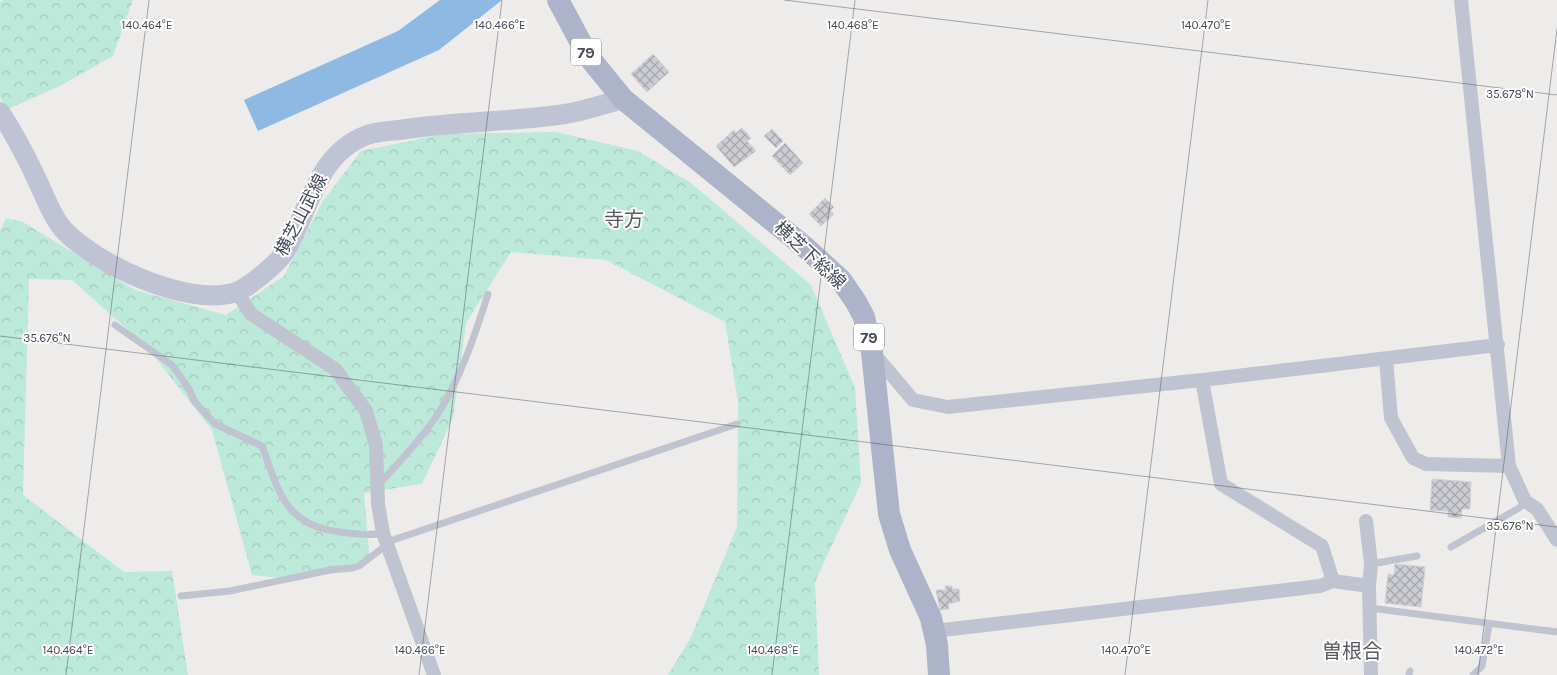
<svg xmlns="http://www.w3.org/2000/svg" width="1557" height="675" viewBox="0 0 1557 675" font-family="Karla,'Noto Sans JP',sans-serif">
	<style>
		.forest { fill: url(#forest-crowns) }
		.water { fill: #8db9e2 }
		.building { fill: url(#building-cross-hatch); stroke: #d0d0d6 }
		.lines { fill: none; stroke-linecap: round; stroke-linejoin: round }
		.lane { stroke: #c0c4d0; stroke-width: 7 }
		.street { stroke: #c0c4d0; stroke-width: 14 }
		.secondary { stroke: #bfc3d3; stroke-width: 20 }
		.primary { stroke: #adb3c8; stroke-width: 22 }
		.ticks { fill: none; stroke: #464a57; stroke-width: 1; stroke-opacity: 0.45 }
		.labels { text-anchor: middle; stroke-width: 4; stroke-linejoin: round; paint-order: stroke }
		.shield { fill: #fff; stroke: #7e8089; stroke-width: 1 }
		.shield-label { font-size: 16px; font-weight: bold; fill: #464a57 }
		.street-label { font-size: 18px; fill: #464a57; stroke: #fff }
		.quarter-label { font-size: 20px; fill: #595a5f; stroke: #fff }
		.ticks-label { font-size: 12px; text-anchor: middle; fill: #464a57; stroke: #fff; stroke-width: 4; stroke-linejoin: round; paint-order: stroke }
	</style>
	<defs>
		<pattern id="forest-crowns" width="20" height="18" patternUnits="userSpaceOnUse" patternTransform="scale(1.25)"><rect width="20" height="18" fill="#bce9da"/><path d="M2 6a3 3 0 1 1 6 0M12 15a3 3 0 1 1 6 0" fill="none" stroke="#a3c9bd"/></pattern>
		<pattern id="building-cross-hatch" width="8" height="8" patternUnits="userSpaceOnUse" patternTransform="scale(1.25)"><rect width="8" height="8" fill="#ccccd3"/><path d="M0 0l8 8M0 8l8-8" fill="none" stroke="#a7a8ae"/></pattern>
	</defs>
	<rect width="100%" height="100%" fill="#eeeceb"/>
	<!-- forest -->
	<path class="forest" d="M4 0H133L113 56 60 86 8 109 0 97V2Z
		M556 132 638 151 691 183 811 285 855 388 861 483 815 582 819 675H668L690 639 737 527 738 402 725 322 606 260 511 252 466 323 453 418 422 484 364 493 370 562 301 580 252 575 212 430 147 347 72 280 29 279 23 495 124 572 172 571 188 675H0V230L6 218 23 222 135 290 226 315 284 276 323 201 361 151 443 134Z"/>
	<!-- water -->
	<path class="water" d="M440 0H502L439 50 258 131 244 100 398 31Z"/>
	<!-- building -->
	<path class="building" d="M653 54 669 72 647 92 631 74Z
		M742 128 751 138 747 141 756 151 734 167 716 146 734 130 736 133Z
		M772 129 783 141 776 148 764 136Z
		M785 143 803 163 790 175 772 156Z
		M825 198 834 207 830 211 834 214 821 226 809 214Z
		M1432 479 1471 482 1470 509H1462L1461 518 1448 517V511L1430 510Z
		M1395 564 1425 567 1421 607 1385 603 1388 574 1394 575Z
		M945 586H952V589H959L960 601 948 604 949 609 940 610 936 590H946Z"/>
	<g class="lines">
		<!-- lane -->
		<path class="lane" d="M115 325 172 365 188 387 195 402 215 424 262 446C279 492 285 526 341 532 355 534 369 536 383 533
			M379 484C399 463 419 441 436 417 460 380 475 335 488 294
			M1451 547 1519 508 1525 501
			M1371 564 1417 556
			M181 596 230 591 330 570 352 568 359 566 393 540 737 424
			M1370 608 1557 632
			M1409 675 1410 671
			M1473 675 1482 666 1489 625"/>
		<!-- street -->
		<path class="street" d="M1461 0 1509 466 1525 501 1537 509 1557 540
			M237 292 251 314 335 369 366 411 376 445 378 504 383 533 434 675
			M874 354 913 400 948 407 1202 380 1498 345
			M1386 359 1391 418 1413 458 1426 464 1509 466
			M1202 380 1221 484 1322 546 1333 581 1369 586 1371 675
			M1366 521 1371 564 1369 586
			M934 631 1320 586 1333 581"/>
		<!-- secondary -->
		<path class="secondary" d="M0 112C15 135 27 158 38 182 45 197 52 216 62 228 94 264 189 308 236 292 248 288 278 263 285 252 310 210 316 154 367 135 379 131 394 131 407 129 459 121 513 122 565 114 585 111 604 104 623 99"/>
		<!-- primary -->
		<path class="primary" d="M558 0 588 56 623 99 806 248 841 280 856 302 864 317 872 352 889 514 900 550 931 618 937 645 939 675"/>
	</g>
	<!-- ticks -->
	<path class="ticks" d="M784 0 1557 95M0 336 1557 527M66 675 149 0M419 675 502 0M772 675 855 0M1125 675 1208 0M1478 675 1557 29"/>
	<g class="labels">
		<!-- shield labels -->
		<g class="shield">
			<rect x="571" y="38.5" width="30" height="27" rx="4"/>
			<rect x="854" y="323.5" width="30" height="27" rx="4"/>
		</g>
		<g class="shield-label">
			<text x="586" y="58">79</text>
			<text x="869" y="343">79</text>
		</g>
		<!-- street labels -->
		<g class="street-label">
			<text transform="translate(301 215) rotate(-62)" y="6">横芝山武線</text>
			<text transform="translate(810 255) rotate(43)" y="6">横芝下総線</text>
		</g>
		<!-- quarter labels -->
		<g class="quarter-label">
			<text x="624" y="226">寺方</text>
			<text x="1352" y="658">曽根合</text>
		</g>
	</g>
	<g class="ticks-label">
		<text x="147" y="29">140.464°E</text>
		<text x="500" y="29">140.466°E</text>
		<text x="853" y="29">140.468°E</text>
		<text x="1206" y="29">140.470°E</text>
		<text x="1510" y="98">35.678°N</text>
		<text x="47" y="342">35.676°N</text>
		<text x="1510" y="530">35.676°N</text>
		<text x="68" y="654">140.464°E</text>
		<text x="420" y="654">140.466°E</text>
		<text x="773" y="654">140.468°E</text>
		<text x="1126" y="654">140.470°E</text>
		<text x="1479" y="654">140.472°E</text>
	</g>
</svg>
